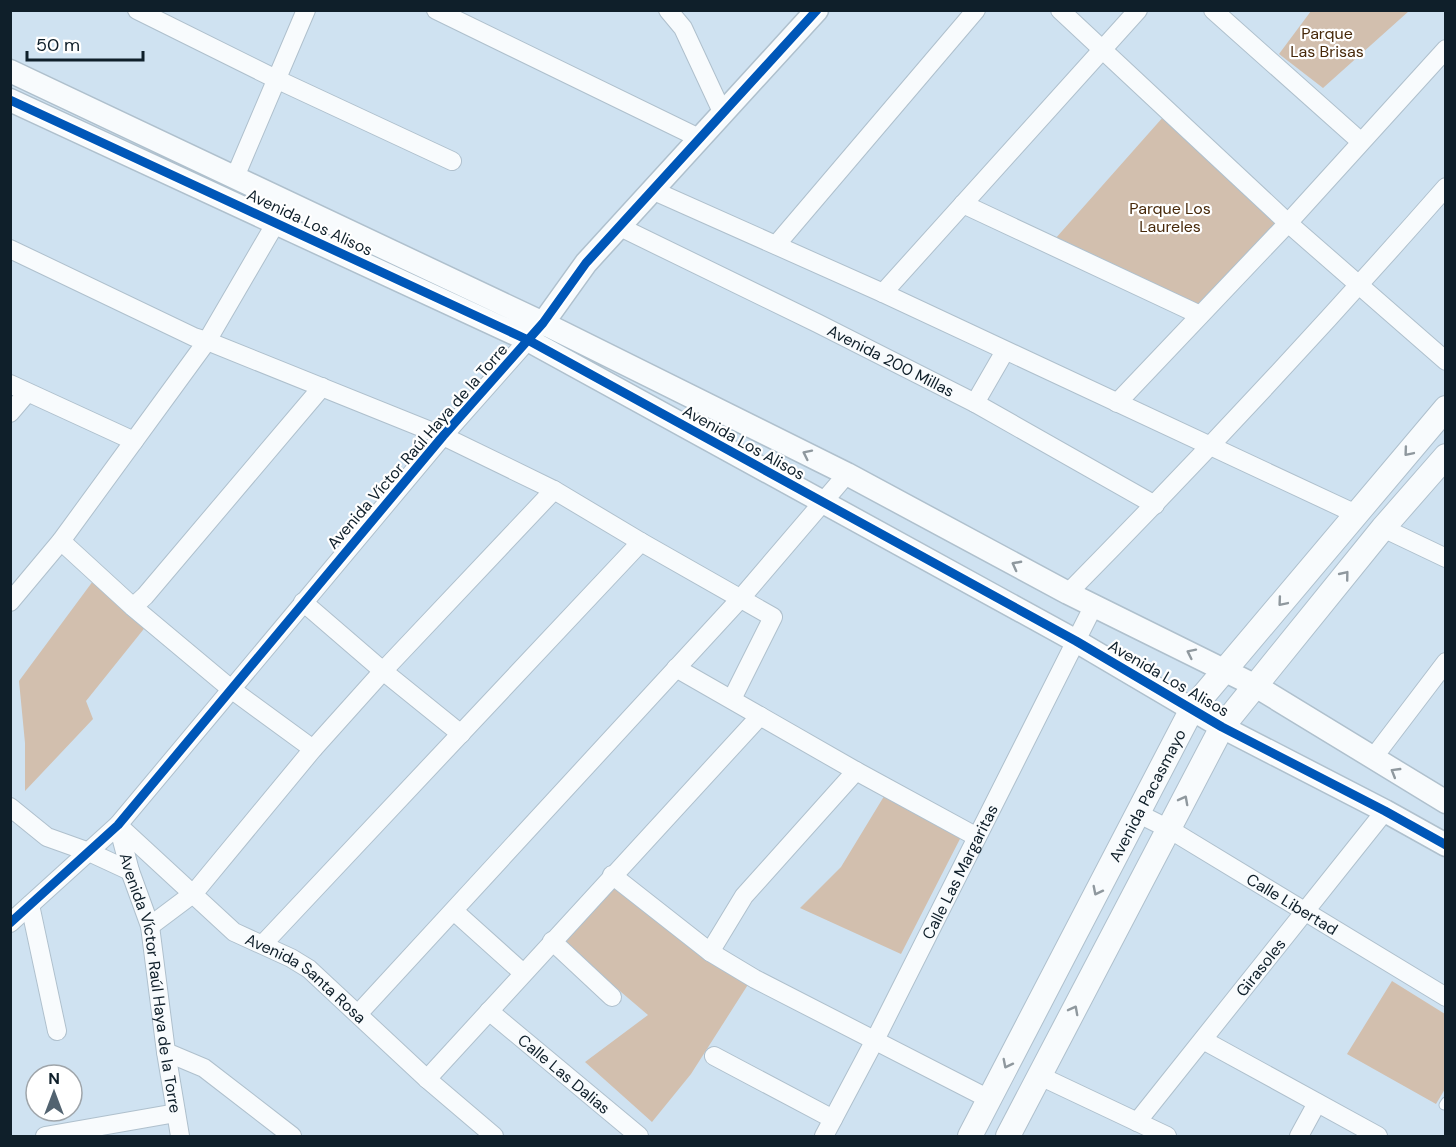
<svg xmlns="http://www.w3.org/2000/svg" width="1456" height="1147" viewBox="0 0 1456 1147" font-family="'DM Sans',sans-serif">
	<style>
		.green { fill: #d2bfae }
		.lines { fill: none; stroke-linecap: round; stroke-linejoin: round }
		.service-casing { stroke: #afc0cd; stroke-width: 11 }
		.minor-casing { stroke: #afc0cd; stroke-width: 20 }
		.tertiary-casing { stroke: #afc0cd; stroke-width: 25 }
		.secondary-casing { stroke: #afc0cd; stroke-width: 26 }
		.service { stroke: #f8fbfd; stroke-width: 9 }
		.minor { stroke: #f8fbfd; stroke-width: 18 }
		.tertiary { stroke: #f8fbfd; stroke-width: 22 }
		.secondary { stroke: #f8fbfd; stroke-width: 24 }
		.cycleway-casing { stroke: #fff; stroke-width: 13 }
		.cycleway { stroke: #0057b8; stroke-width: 9 }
		.oneway { stroke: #8f989e }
		.labels { text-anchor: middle; stroke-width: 4.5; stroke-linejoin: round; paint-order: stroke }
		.park-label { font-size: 16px; fill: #47290a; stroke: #fff }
		.street-label { font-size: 16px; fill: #0f1f2a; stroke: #fff }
	</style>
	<rect width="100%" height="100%" fill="#cfe2f1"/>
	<!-- green -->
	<path class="green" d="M1311 11V10L1409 11 1323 88 1279 54Z
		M1164 116 1280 224 1199 309 1055 239Z
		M93 581 147 625 86 701 93 719 25 791V743L19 681Z
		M886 793 962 835 901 954 800 908 841 867Z
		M610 884 749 983 691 1074 652 1122 585 1062 648 1015 560 940Z
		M1392 981 1445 1014V1089L1436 1104 1347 1054Z"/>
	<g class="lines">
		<defs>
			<path id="service" d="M1444 1105 1446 1102"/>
			<g id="minor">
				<path d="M137 10 276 79 452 161"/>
				<path d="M436 10 699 138"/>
				<path d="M668 10 683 28 723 114"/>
				<path d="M1060 10 1288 223 1446 361"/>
				<path d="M1213 10 1360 141"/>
				<path d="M235 177 306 10"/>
				<path d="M652 190 883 293 1356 514"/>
				<path d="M963 204 1200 315"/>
				<path id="s1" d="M620 227 817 323 975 403 1155 505"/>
				<path d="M776 245 976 10"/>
				<path d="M10 249 194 337 207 341 443 436 554 490 641 542 773 617 732 699"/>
				<path d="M883 293 1138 10"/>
				<path d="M10 384 134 441"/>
				<path d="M975 403 1005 351"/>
				<path d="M1117 403 1288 223 1446 49"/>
				<path d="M10 413 27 393"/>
				<path d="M1383 528 1446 558"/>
				<path d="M61 541 133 607 231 689 313 749"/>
				<path d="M1068 593C1198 461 1324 326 1446 187"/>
				<path d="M10 602 61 541 207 341 288 202"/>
				<path d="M303 602 383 671 461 734"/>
				<path d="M133 607 145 596 322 387"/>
				<path d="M676 668 856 771 977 837"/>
				<path d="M1373 758 1446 662"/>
				<path d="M10 807 47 837 89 852 130 871"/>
				<path id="s2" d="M1137 813 1169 829 1446 997"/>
				<path id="s3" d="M118 825 234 932 291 958 309 969 427 1079 494 1136"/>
				<path id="s4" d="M118 825 130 871 150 926 166 1052 180 1136"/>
				<path d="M612 875 710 952 755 979 989 1099"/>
				<path d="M30 905 57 1031"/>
				<path d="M454 911 523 973"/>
				<path d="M10 923 118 825 443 436 536 331"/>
				<path d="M150 926 194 893 313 749 383 671 554 490"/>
				<path d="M552 941 612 997"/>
				<path d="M263 944 641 542"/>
				<path d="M710 952 744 896 856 771"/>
				<path id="s5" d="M489 1011 639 1136"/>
				<path d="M358 1014 741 598 847 474"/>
				<path d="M1203 1040 1378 1136"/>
				<path d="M166 1052 204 1068 292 1136"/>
				<path d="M714 1056 833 1119"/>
				<path d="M1040 1076 1167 1136"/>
				<path d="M427 1079 760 716"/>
				<path id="s6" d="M1137 1122 1385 811"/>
				<path d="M45 1136 176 1113"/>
				<path id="s7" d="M824 1136 875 1040 1094 605"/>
				<path d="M1299 1136 1317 1103"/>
			</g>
			<path id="tertiary" d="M10 71 543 323 847 474 1068 593 1254 685 1446 802
				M10 100 528 340 1076 641 1222 727 1385 811 1446 845
				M543 323 586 263 817 10"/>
			<g id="secondary">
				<path id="s8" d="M970 1136 1192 709 1446 408"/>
				<path d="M1008 1136 1222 727 1383 528 1446 456"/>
			</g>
		</defs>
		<!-- service casing -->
		<use href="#service" class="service-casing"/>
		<!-- minor casing -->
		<use href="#minor" class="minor-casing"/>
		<!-- tertiary casing -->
		<use href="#tertiary" class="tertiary-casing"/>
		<!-- secondary casing -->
		<use href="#secondary" class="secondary-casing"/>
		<!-- service -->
		<use href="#service" class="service"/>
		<!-- minor -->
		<use href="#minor" class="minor"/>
		<!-- tertiary -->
		<use href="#tertiary" class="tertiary"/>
		<!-- secondary -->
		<use href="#secondary" class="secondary"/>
		<defs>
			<path id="cycleway" d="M10 100 528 340 1076 641 1222 727 1385 811 1446 845
				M10 923 118 825 443 436 543 323 586 263 817 10"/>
		</defs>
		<!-- cycleway casing -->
		<use href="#cycleway" class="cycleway-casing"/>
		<!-- cycleway -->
		<use href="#cycleway" class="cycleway"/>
	</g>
	<!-- one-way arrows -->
	<defs><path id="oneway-chevron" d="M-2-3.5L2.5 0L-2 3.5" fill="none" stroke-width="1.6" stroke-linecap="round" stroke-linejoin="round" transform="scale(1.5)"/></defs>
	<g class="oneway">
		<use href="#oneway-chevron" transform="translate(1408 452) rotate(130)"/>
		<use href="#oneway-chevron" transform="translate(807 454) rotate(-154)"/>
		<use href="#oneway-chevron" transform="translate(1016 565) rotate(-152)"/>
		<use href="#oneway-chevron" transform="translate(1345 575) rotate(-51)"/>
		<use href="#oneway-chevron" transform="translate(1282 602) rotate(130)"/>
		<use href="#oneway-chevron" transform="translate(1191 653) rotate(-154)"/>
		<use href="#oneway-chevron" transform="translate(1395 772) rotate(-149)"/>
		<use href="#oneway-chevron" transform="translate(1184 800) rotate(-62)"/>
		<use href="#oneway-chevron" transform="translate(1097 891) rotate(117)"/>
		<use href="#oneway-chevron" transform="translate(1074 1010) rotate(-62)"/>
		<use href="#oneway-chevron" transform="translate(1007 1064) rotate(117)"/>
	</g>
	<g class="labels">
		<!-- park labels -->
		<g class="park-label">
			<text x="1327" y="39">Parque<tspan x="1327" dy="18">Las Brisas</tspan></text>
			<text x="1170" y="214">Parque Los<tspan x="1170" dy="18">Laureles</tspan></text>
		</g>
		<!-- street labels -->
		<g class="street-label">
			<text transform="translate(310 222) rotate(25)" y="6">Avenida Los Alisos</text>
			<text dy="6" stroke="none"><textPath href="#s1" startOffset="302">Avenida 200 Millas</textPath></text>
			<text transform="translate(744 442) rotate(29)" y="6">Avenida Los Alisos</text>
			<text transform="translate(417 446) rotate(-49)" y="6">Avenida Víctor Raúl Haya de la Torre</text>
			<text transform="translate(1169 678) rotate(30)" y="6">Avenida Los Alisos</text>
			<text dy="6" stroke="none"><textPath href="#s8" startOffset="384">Avenida Pacasmayo</textPath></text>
			<text dy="6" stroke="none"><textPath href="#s7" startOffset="297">Calle Las Margaritas</textPath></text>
			<text dy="6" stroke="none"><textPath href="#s2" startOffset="180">Calle Libertad</textPath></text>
			<text dy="6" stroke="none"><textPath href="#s6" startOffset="198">Girasoles</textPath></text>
			<text dy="6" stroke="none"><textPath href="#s3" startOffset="244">Avenida Santa Rosa</textPath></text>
			<text dy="6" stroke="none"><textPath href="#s4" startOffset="162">Avenida Víctor Raúl Haya de la Torre</textPath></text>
			<text dy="6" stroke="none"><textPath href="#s5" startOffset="98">Calle Las Dalias</textPath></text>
		</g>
	</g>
	<!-- border -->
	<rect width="1456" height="1147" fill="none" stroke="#0f1f2a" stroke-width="24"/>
	<!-- north arrow -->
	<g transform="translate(54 1093)"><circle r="28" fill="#ffffff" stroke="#9fa5aa" stroke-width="1.5"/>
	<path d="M0-4.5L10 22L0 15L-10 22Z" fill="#526370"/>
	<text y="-9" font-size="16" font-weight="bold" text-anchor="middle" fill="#0f1f2a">N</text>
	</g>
	<!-- scale -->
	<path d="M27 51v9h116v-9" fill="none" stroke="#0f1f2a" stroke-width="3"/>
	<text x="36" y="51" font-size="18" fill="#0f1f2a" stroke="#ffffff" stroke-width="4.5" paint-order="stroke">50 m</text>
</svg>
